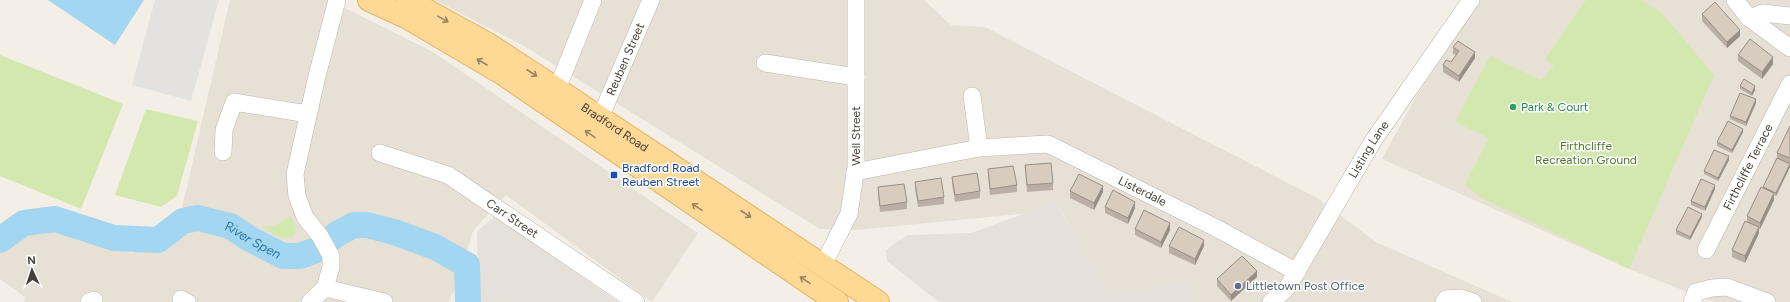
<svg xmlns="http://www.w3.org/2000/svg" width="1790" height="302" viewBox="0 0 1790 302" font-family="Figtree,sans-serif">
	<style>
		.residential { fill: #e7e0d5 }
		.industrial { fill: #e6e0db }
		.green { fill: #d2e8af }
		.parking { fill: #e4e2df }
		.water { fill: #a3d6f0 }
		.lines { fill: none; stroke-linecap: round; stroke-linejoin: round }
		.river { stroke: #a3d6f0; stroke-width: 26 }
		.minor-casing { stroke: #bfb6a9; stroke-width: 18 }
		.major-casing { stroke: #e4b464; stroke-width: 24 }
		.minor { stroke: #fff; stroke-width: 17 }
		.major { stroke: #fed895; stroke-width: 22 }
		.wall { fill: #baafa4 }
		.shaded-wall { fill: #978f86 }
		.building { fill: #d8ccbf; stroke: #978f86 }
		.oneway { stroke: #998461 }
		.leisure-dot { fill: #2e9e5b; stroke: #fff; stroke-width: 1.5 }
		.transit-dot { fill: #1a4fb4; stroke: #fff; stroke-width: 1.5 }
		.service-dot { fill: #5c6f8a; stroke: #fff; stroke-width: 1.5 }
		.labels { text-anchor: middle; stroke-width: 3; stroke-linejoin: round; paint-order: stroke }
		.street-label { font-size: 12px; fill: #463f36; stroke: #fff }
		.leisure-label { font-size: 12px; fill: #27864d; stroke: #fff; text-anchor: start }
		.park-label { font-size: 12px; fill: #4d7829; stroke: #fff }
		.transit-label { font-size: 12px; fill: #164399; stroke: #fff; text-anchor: start }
		.service-label { font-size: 12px; fill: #4e5e75; stroke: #fff; text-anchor: start }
		.water-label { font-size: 13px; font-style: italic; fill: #2c78a2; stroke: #fff }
	</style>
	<rect width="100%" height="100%" fill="#f3efe7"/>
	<!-- residential -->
	<path class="residential" d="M230 0H329L433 52 698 233 652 302 506 195 473 231 456 287 448 302H24L25 297 0 279V250L26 230H72L132 253 175 238Z
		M435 0H924L951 25 985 27 1317 198 1376 242 1512 302H1109L1061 210 857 230 820 229 524 46Z
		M1481 0H1790V302H1713L1629 269 1382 159 1417 95Z"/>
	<!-- industrial -->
	<path class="industrial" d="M1056 202 1109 297 1186 281 1195 299 1190 302H939L887 261 886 250 907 235 971 233Z
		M495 216 618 302H479L477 232Z"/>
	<!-- green -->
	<path class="green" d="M1586 0H1642L1661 12 1714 75 1629 269 1482 198 1465 185 1489 138 1455 122 1490 56 1541 80 1554 66 1545 59Z
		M0 55 123 104 81 209 0 176Z
		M146 109 198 121 177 196 161 207 115 195Z
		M291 216 296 228 295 235C283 243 272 233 261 226H274Z"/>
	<!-- parking -->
	<path class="parking" d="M155 0H219L191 101 132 85Z"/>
	<!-- water -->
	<path class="water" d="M48 0H144L115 45Z"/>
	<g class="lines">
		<!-- river -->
		<path class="river" id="s1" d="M0 240 24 223 55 219 114 238 158 240 183 221 198 218 230 226 250 239 283 256H300L316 250 337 234 354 225H367L394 232 435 247 467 265 468 302"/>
		<defs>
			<g id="minor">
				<path d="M1735 0 1749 18 1790 48"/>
				<path d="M1749 18 1763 13 1790 16"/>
				<path d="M765 63 856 77"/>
				<path d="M557 89 593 0"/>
				<path d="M972 96 979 148"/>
				<path id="s2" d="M600 118 651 0"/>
				<path d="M223 152 224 130 234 102 308 114"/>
				<path id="s3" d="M380 153 448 175 636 302"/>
				<path id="s4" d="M855 172 979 148 1048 144 1216 228 1297 272"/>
				<path id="s5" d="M1706 250 1790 84"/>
				<path d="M823 265 849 214 856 167V0"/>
				<path d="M325 288 384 302"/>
				<path d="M181 299 187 302"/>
				<path d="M89 302 94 300"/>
				<path d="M310 302 325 288 331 267V256L320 236 305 217 297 196 295 174 317 76 337 0"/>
				<path id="s6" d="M1271 302 1287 288 1373 141 1471 0"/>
				<path d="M1444 302 1446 299 1461 298 1473 302"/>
				<path d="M1692 302 1696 292 1712 288 1727 287 1767 302"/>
			</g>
			<g id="major">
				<path d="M369 0 406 17 503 74 837 302"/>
				<path id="s7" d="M408 0 488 44 534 74 878 302"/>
			</g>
		</defs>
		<!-- minor casing -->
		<use href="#minor" class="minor-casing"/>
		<!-- major casing -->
		<use href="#major" class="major-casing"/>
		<!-- minor -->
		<use href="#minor" class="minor"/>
		<!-- major -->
		<use href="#major" class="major"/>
	</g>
	<!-- wall -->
	<path class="wall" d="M1702 14 1740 36 1727 48 1702 21Z
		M1453 47 1475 58 1459 82 1443 72V65L1451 62 1456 55 1453 54Z
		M1738 55 1773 64 1762 79 1738 61Z
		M1740 86 1755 90 1752 96 1740 89Z
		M1756 103 1746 126 1730 119V116Z
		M1790 126V167L1776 196 1774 195V200L1760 229H1759V233L1745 263 1732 257V250L1747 221V216L1763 188V187L1777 158V153Z
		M1743 132 1732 153 1717 146V142Z
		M1729 160 1718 181 1704 174V171Z
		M1025 165 1053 183V190L1027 192Z
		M988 169 1017 185V192L990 195 988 176Z
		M952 177 980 191V198L955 202 952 184Z
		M915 182 944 197V204L918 207 915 188Z
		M878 187 907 202V209L880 212 878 194Z
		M1715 189 1705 211 1691 205V201Z
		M1070 191 1103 192 1094 210 1070 198Z
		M1105 207 1135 208 1128 224 1105 213Z
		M1702 217 1690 240 1676 234V230Z
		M1135 229 1170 230 1161 248 1135 235Z
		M1169 246H1204L1195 265 1169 253Z
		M1257 277 1231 301 1217 286V279Z"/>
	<!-- shaded-wall -->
	<path class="shaded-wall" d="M1740 30V36L1727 48V42Z
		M1475 52V58L1459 82V76Z
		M1773 57V64L1762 79V72Z
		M1755 86V90L1752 96V93Z
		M1756 99V103L1746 126V122Z
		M1743 129V132L1732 153V150Z
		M1729 156V160L1718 181V178Z
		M1790 164V167L1776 196V193Z
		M1715 185V189L1705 211V207Z
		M1103 186V192L1094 210V203Z
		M1774 193V200L1760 229V223Z
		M1135 202V208L1128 224V218Z
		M1702 214V217L1690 240V237Z
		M1170 223V230L1161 248V242Z
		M1759 227V233L1745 263V256Z
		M1204 240V246L1195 265V259Z
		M1257 271V277L1231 301V295Z"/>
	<!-- building -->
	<path class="building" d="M1715 2 1740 30 1727 42 1702 14Z
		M1750 39 1773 57 1762 72 1738 55Z
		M1458 41 1475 52 1459 76 1443 65 1446 60 1451 62 1459 51 1453 47Z
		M1744 79 1755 86 1752 93 1740 86Z
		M1740 93 1756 99 1746 122 1730 116Z
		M1728 121 1743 129 1732 150 1717 142Z
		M1790 126V158L1777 153Z
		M1714 150 1729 156 1718 178 1704 171Z
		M1777 158 1790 164 1776 193 1763 187Z
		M1051 163 1053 183 1027 185 1025 165Z
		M1013 166 1017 185 990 189 988 169Z
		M977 173 980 191 955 195 952 177Z
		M1079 174 1103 186 1094 203 1070 191Z
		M941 178 944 197 918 201 915 182Z
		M1701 179 1715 185 1705 207 1691 201Z
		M904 184 907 202 880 206 878 187Z
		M1761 187 1774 193 1760 223 1747 216Z
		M1113 190 1135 202 1128 218 1105 207Z
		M1688 207 1702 214 1690 237 1676 230Z
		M1144 210 1170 223 1161 242 1135 229Z
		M1745 221 1759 227 1745 256 1732 250Z
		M1179 227 1204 240 1195 259 1169 246Z
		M1242 256 1257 271 1231 295 1217 279Z"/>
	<!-- one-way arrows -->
	<defs><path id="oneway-shaft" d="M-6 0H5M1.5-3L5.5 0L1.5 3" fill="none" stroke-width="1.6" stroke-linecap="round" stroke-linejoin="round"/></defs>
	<g class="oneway">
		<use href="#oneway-shaft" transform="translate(443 19) rotate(29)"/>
		<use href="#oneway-shaft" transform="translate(482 62) rotate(-150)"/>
		<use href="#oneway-shaft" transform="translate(532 73) rotate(33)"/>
		<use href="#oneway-shaft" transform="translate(590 134) rotate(-145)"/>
		<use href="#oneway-shaft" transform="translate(697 207) rotate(-146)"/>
		<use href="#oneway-shaft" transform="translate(746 214) rotate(33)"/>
		<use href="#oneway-shaft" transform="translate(805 280) rotate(-146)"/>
	</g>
	<!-- markers -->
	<circle class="leisure-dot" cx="1513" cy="107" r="4"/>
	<rect class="transit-dot" x="610" y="171" width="8" height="8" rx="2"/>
	<circle class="service-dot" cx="1238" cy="286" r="4"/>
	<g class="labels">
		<!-- street labels -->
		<g class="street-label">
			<text dy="4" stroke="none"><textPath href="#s2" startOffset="64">Reuben Street</textPath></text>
			<text dy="4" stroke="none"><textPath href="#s7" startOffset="243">Bradford Road</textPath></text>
			<text transform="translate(856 136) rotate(-90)" y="4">Well Street</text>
			<text dy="4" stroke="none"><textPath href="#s6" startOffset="182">Listing Lane</textPath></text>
			<text dy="4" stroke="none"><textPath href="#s5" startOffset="93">Firthcliffe Terrace</textPath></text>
			<text dy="4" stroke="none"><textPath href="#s4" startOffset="301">Listerdale</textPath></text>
			<text dy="4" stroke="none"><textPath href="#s3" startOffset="149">Carr Street</textPath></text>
		</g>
		<!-- leisure labels -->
		<g class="leisure-label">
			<text x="1521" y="111">Park &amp; Court</text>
		</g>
		<!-- park labels -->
		<g class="park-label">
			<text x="1586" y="150">Firthcliffe<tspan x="1586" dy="14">Recreation Ground</tspan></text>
		</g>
		<!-- transit labels -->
		<g class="transit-label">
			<text x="622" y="172">Bradford Road<tspan x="622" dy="14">Reuben Street</tspan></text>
		</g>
		<!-- service labels -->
		<g class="service-label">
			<text x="1246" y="290">Littletown Post Office</text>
		</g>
		<!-- water labels -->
		<g class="water-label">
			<text dy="5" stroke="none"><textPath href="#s1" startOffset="273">River Spen</textPath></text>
		</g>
	</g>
	<!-- north arrow -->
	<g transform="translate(32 270) rotate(357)" stroke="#ffffff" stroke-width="3" paint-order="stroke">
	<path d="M0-3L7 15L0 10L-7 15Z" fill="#463f36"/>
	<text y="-6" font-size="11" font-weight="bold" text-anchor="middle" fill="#463f36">N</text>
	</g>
</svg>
